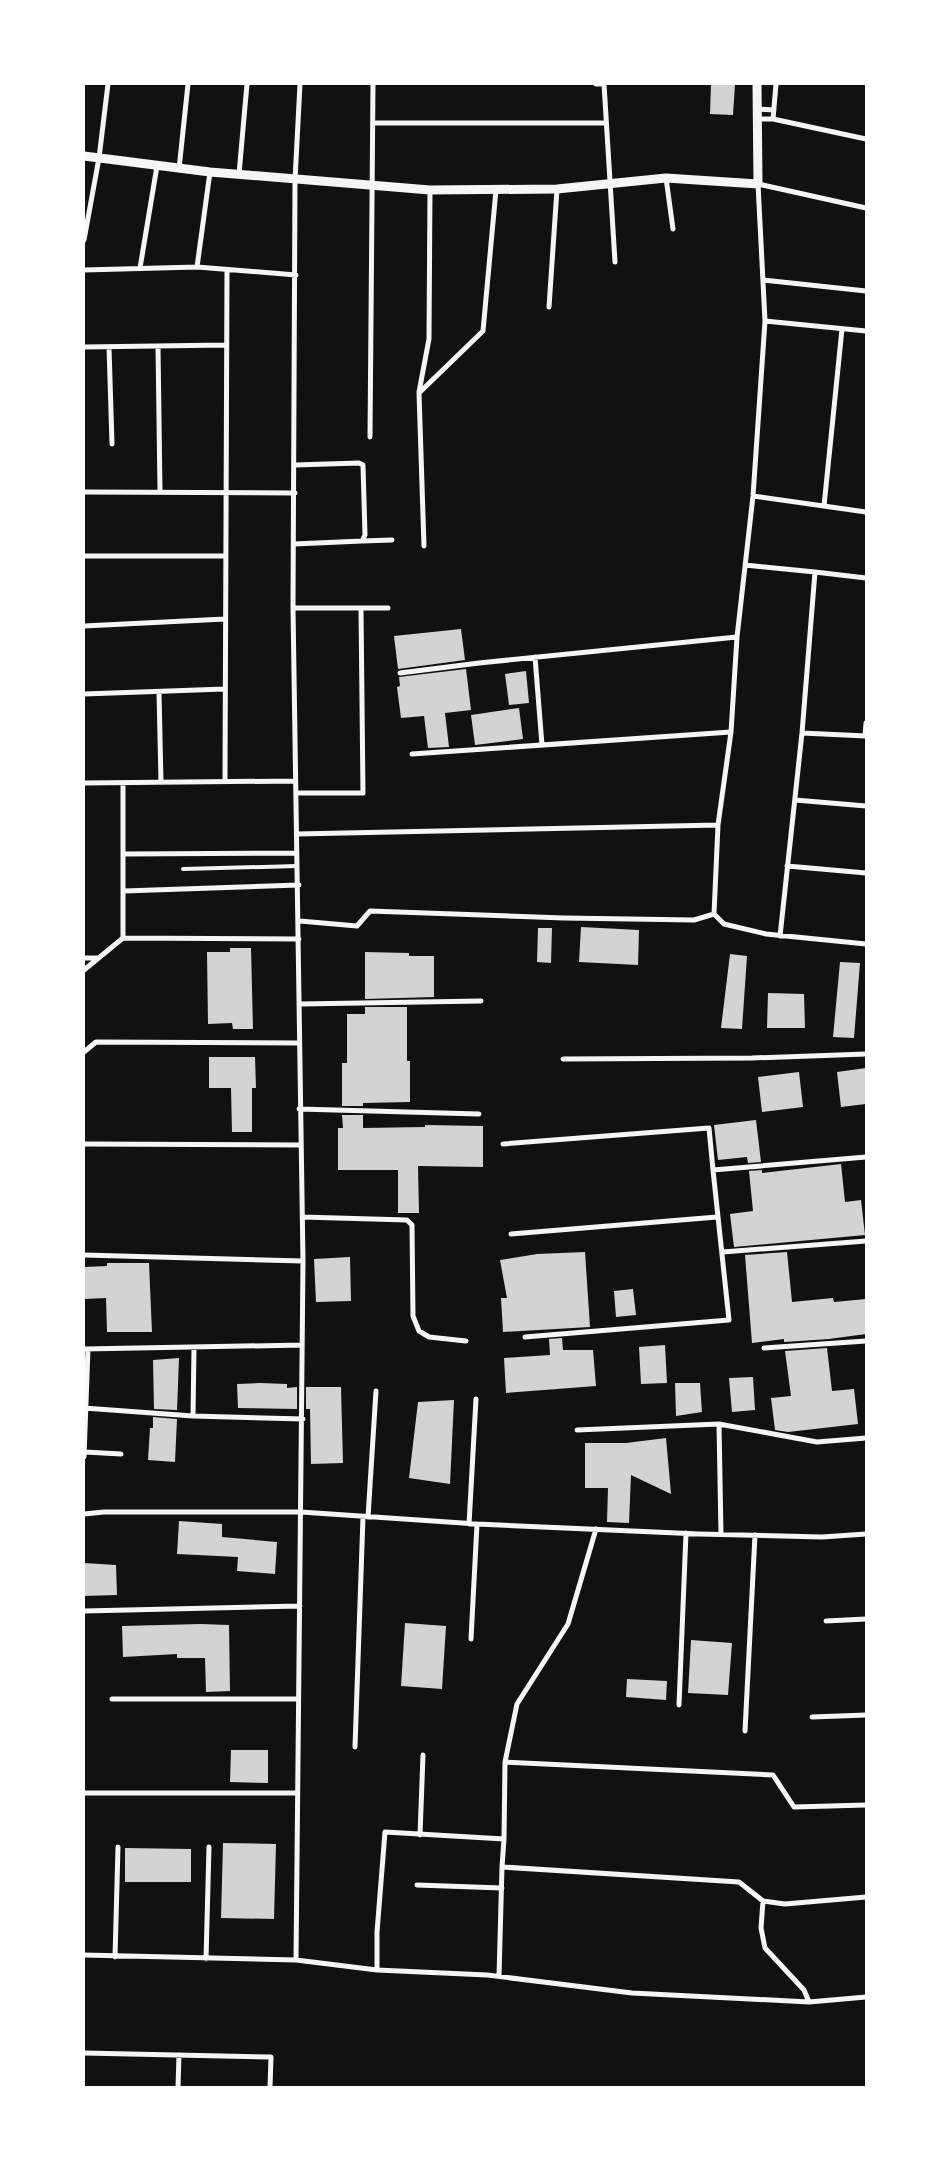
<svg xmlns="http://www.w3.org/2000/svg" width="950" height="2171" viewBox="0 0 950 2171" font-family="'PT Sans',sans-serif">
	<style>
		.building { fill: #d3d3d3 }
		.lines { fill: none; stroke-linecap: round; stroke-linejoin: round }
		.service { stroke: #f5f5f5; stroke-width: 4 }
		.minor { stroke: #f5f5f5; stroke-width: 5 }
		.tertiary { stroke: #f5f5f5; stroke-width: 9 }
	</style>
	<rect width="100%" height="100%" fill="#111"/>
	<!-- building -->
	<path class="building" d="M711 84H735L733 115 710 114Z
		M461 629 465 660 398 669 394 636Z
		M466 669 471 710 445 713 449 747 428 748 424 716 401 718 397 687 400 686 399 677Z
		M526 671 529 703 509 705 505 674Z
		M519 708 523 739 475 745 471 715Z
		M581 927 639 930 638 965 579 962Z
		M538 928H552L551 963 537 962Z
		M230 948H251L253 1029H233L232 1023 208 1024 207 952H230Z
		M365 952 409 953V956H434V997L365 999Z
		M730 954 747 956 742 1029 721 1028Z
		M840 962 860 963 854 1038 833 1037Z
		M768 993 804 994 805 1028H767Z
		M365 1007H407V1061H410V1102L363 1103V1106H342V1063H347V1014H365Z
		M209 1057H255L256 1088H252V1132H232L231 1088H209Z
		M866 1068V1104L841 1107 837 1072Z
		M799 1072 803 1107 762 1112 758 1077Z
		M342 1115H363V1128L425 1127V1125L483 1126V1167L418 1166 419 1213H398V1170H338V1128H343Z
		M756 1120 761 1162 748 1163 747 1157 718 1160 714 1125Z
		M841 1164 845 1202 861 1200 865 1235 734 1247 730 1214 753 1211 749 1171 762 1170V1173Z
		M585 1252 590 1327 503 1332 501 1298H507L500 1260 537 1254Z
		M787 1252 792 1302 833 1298 834 1302 866 1299V1334L829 1339 784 1342V1339L752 1343 745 1255Z
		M350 1257 351 1301 316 1302 314 1259Z
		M107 1263H149L152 1332H107L106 1298 84 1299V1267L107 1266Z
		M633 1289 636 1315 616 1317 614 1291Z
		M562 1338 563 1350H593L596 1386 506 1393 504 1358 550 1355 549 1339Z
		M665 1345 667 1383 641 1384 639 1347Z
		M827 1348 832 1391 854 1389 858 1424 788 1432 775 1430 771 1398 791 1396 785 1351Z
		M179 1358 177 1410 154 1409 153 1360Z
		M753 1377 755 1410 732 1412 729 1378Z
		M260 1383 287 1384V1388L297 1387V1409L238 1408 237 1384Z
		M675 1383H700L702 1412 676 1416Z
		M306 1387H341L343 1463 311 1464 310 1409H306Z
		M454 1400 450 1484 409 1478 418 1402Z
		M153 1417 177 1419 175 1462 148 1460 150 1428H153Z
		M666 1438 671 1494 631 1475 629 1523 607 1522 608 1488H585V1443H626Z
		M179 1521 222 1524V1537L277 1542 275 1574 237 1571 238 1557 177 1554Z
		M84 1563 116 1565 117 1595 84 1596Z
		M405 1623 446 1626 442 1689 401 1686Z
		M201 1624 229 1625 230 1691 206 1692 205 1658H177V1654L123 1657 122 1626Z
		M691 1640 732 1643 728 1695 688 1693Z
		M627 1679 667 1681 666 1700 626 1697Z
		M231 1750H268V1783L230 1782Z
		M223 1843 276 1844 274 1919 221 1918Z
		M125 1848 191 1849V1882H125Z"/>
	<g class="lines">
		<!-- service -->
		<path class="service" d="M183 869 297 866"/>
		<!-- minor -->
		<path class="minor" d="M596 84H604L615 262
			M757 109 774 110
			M757 119H773L866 139
			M773 119 776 84
			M373 123H606
			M179 169 188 84
			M239 174 247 84
			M666 178 673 229
			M866 208 758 184 765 321 753 496 737 637 731 732 718 825 714 914 724 924 766 934 866 944
			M84 240 99 158 108 84
			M197 267 210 172
			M140 268 157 166
			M84 270 197 267 296 275
			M763 280 866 291
			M549 307 557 189
			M765 321 866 331
			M158 346 160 491
			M84 347 226 345
			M109 347 112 444
			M419 392 429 339 430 190
			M370 437 373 84
			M84 492 295 493
			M753 496 866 512
			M824 506 842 329
			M362 541 392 540
			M294 544 362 541 365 535 363 465 359 463 295 465
			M424 546 419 393 483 331 496 190
			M84 556H226
			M745 565 815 572
			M293 608H388
			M84 626 225 619
			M535 657 542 745
			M400 673 479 663 737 637
			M159 692 161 782
			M84 694 225 689
			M802 733 866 736
			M865 736 866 723
			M412 754 731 732
			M225 780 227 270
			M84 783 295 781
			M296 793H363L361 609
			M795 800 866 806
			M297 834 718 825
			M124 854 296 853
			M787 866 866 873
			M124 891 299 885
			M300 921 357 926 370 911 564 918 694 920 714 914
			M780 936 802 733 815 572 866 578
			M123 938 299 939
			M84 958H98
			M84 970 123 938V783
			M300 1004 481 1001
			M84 1052 96 1042 300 1043
			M563 1059 752 1058 866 1054
			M299 1109 479 1114
			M84 1144 300 1145
			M503 1144 709 1128 713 1170 866 1157
			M302 1217 407 1220 412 1225 413 1316 419 1331 429 1337 466 1341
			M511 1234 717 1217
			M723 1252 866 1241
			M84 1255 303 1261
			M525 1337 729 1320 713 1170
			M764 1348 866 1341
			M84 1349 302 1345
			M84 1408 193 1416 303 1419
			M193 1416 194 1348
			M719 1424 721 1534
			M577 1430 719 1424 817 1442 866 1438
			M85 1452 121 1454
			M84 1457 88 1349
			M84 1514 104 1512H301L477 1524 699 1534 822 1537 866 1534
			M368 1517 376 1391
			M469 1524 476 1399
			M84 1611 300 1606
			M826 1621 866 1619
			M471 1639 477 1524
			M112 1699H298
			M679 1705 686 1533
			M812 1717 866 1715
			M745 1731 755 1535
			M355 1747 363 1517
			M505 1762 517 1704 568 1624 596 1529
			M84 1793H297
			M420 1835 423 1755
			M504 1839 502 1867 739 1882 763 1901 785 1904 866 1897
			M417 1885 502 1888
			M763 1901 761 1928 765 1948 804 1990 809 2002
			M84 1955 296 1960 377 1970 487 1975 632 1993 809 2002 866 1997
			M115 1957 118 1847
			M206 1959 209 1847
			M296 1960 303 1261 293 608 295 180 300 84
			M377 1970V1932L385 1832 504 1839 505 1762 773 1775 794 1807 866 1805
			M499 1976 502 1867
			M84 2053 271 2057 270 2087
			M178 2087 179 2055"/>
		<!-- tertiary -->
		<path class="tertiary" d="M84 156 210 172 430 190 557 189 666 178 758 184 757 84"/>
	</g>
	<!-- border -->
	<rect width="950" height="2171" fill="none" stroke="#ffffff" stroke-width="170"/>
</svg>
